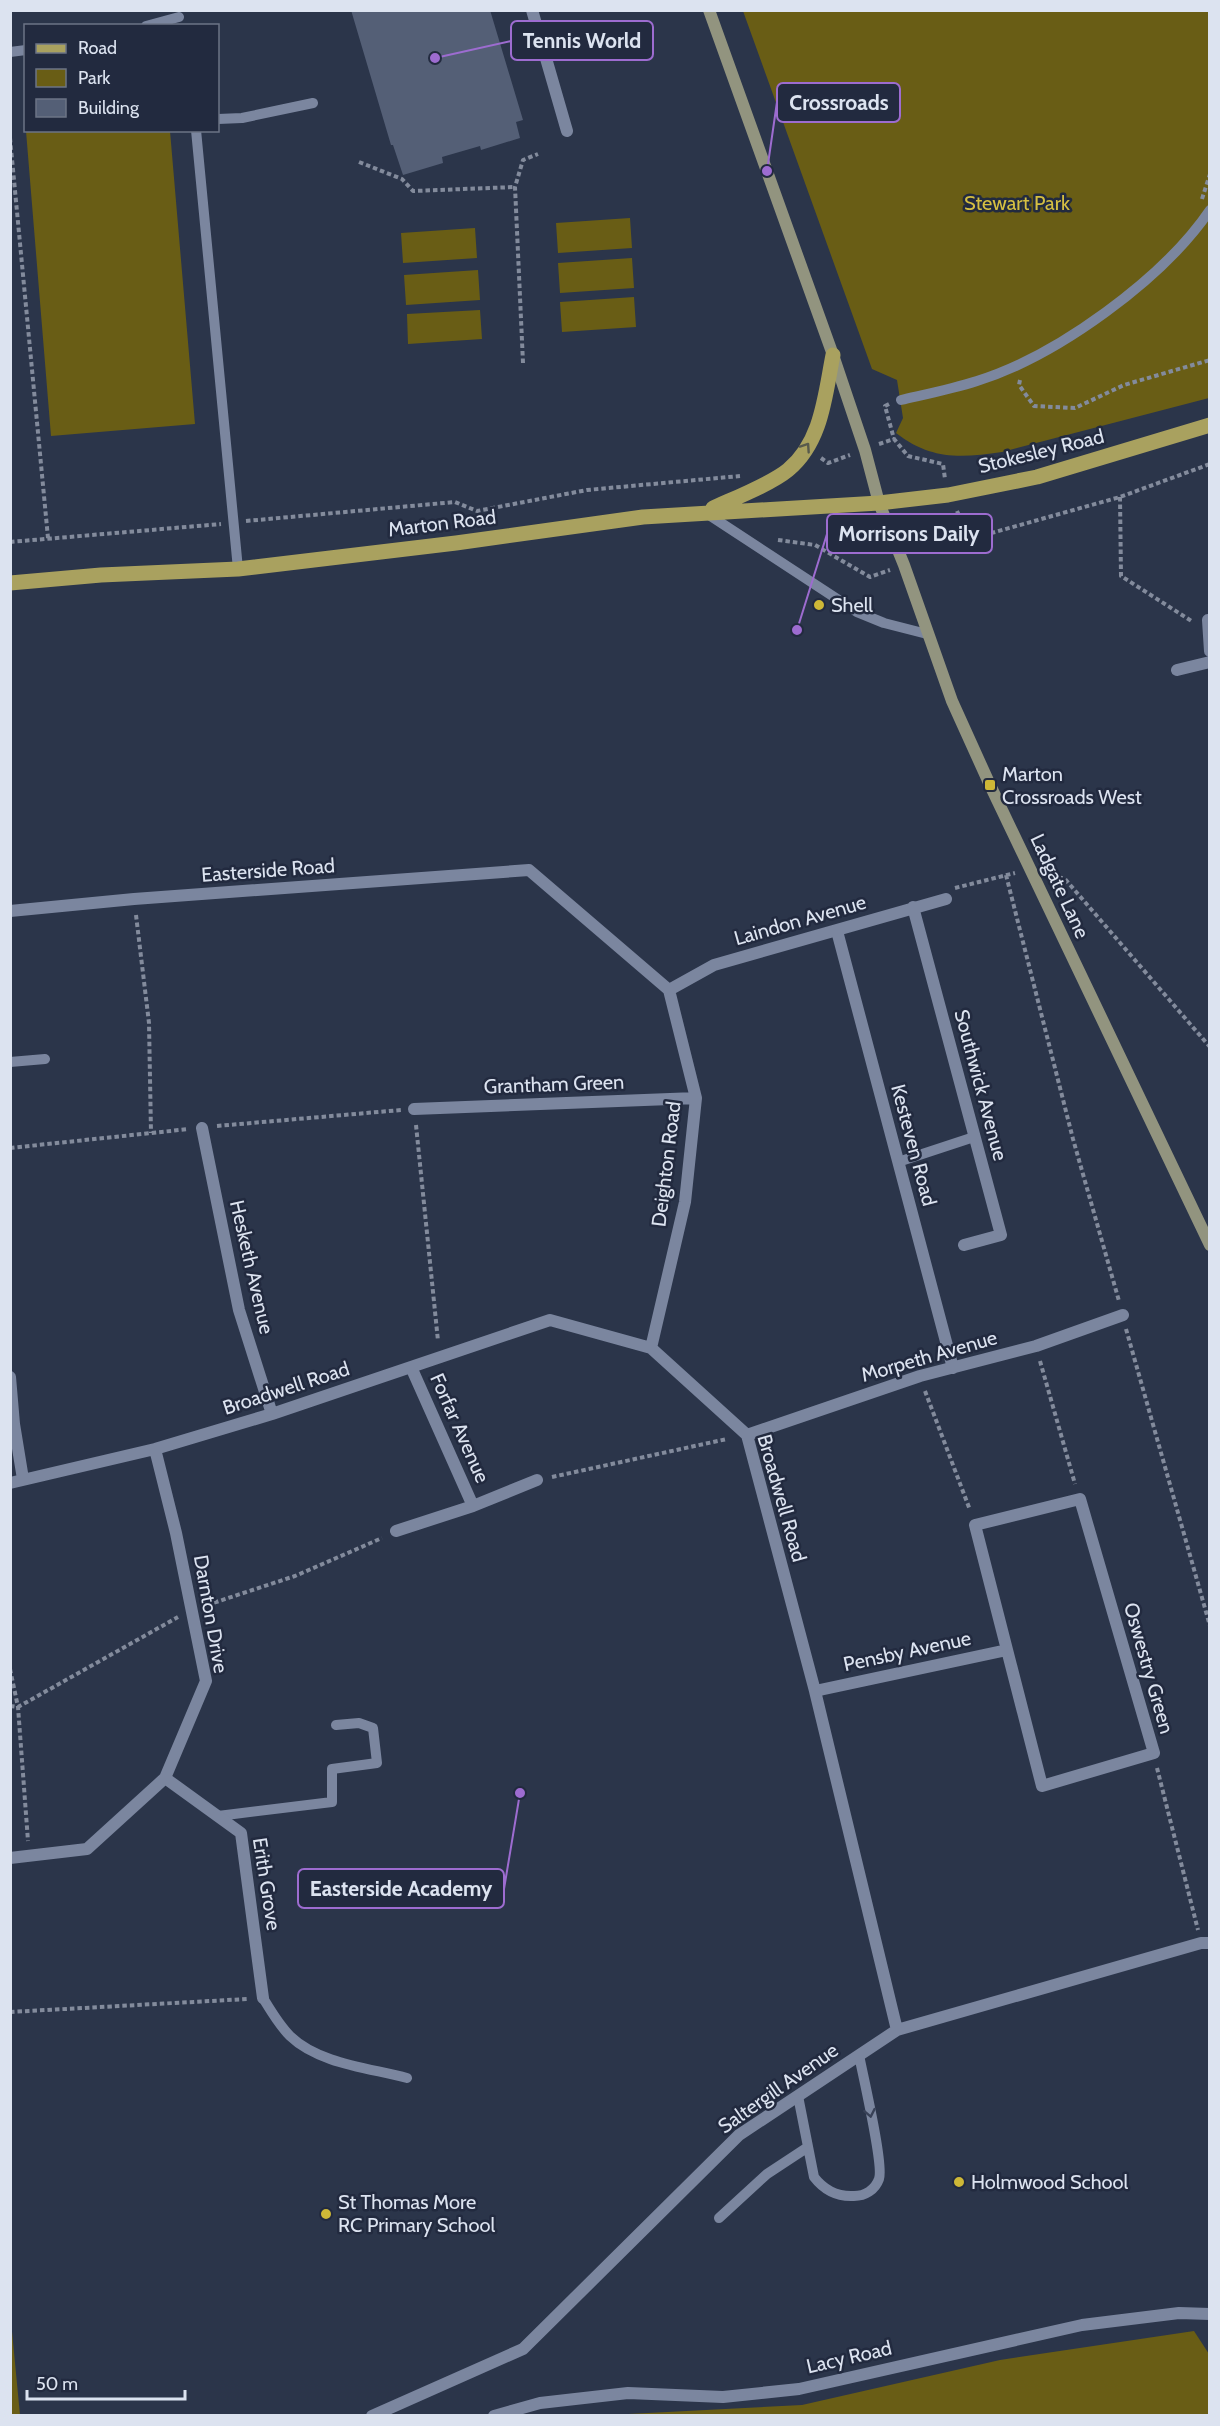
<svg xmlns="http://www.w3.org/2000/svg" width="1220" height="2426" viewBox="0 0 1220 2426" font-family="Cabin,sans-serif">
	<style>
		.green { fill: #695d15 }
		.building { fill: #545f76 }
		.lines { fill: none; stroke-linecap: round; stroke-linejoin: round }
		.path { stroke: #838b9c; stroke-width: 4; stroke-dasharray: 4.5 3; stroke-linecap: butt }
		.service { stroke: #7b869f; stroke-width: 10 }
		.minor { stroke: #7b869f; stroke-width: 12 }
		.secondary { stroke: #92947f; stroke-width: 12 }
		.primary { stroke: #a9a15f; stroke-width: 15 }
		.oneway { stroke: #585a4c }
		.oneway2 { stroke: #384157 }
		.poi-dot { fill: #ceb837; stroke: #222a3f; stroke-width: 2 }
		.labels { text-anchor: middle; stroke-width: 5; stroke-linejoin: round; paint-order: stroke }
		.park-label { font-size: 20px; fill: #d5bf42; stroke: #222a3f }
		.street-label { font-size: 20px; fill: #dce3f0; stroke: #222a3f }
		.poi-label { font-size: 20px; fill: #dce3f0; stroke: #222a3f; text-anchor: start }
		.leader { fill: none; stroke: #9d6cd0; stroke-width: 2 }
		.callout-dot { fill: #9d6cd0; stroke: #222a3f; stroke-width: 2 }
		.callout { fill: #222a3f; stroke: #9d6cd0; stroke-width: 2 }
		.callout-label { font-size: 21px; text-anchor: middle; font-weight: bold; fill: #dce3f0 }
	</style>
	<rect width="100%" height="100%" fill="#2b354a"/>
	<!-- green -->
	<path class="green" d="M743 11H1209V398L1002 452C960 458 931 460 896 433L903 418 897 380 872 369Z
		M26 131H170L195 424 51 436Z
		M630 218 632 248 558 253 556 223Z
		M475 228 477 258 403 263 401 233Z
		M632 258 634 288 560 293 558 263Z
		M478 270 480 300 406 305 404 275Z
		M634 297 636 327 562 332 560 302Z
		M480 310 482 339 408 344 407 314Z
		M10 2321H11L20 2415H11Z
		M1194 2331 1209 2354V2415H609L802 2405 1000 2360Z"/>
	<!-- building -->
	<path class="building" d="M351 10H490L523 120 516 122 520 138 481 150 480 146 442 157 443 163 403 175 393 145H391Z"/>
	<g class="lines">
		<!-- path -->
		<path class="path" d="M10 138 48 538
			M359 162 402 179 413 191 515 187
			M1202 199 1210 174
			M523 363 515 187 523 160 538 154
			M1020 380 1019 385 1034 406 1075 408 1124 385 1210 360
			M889 404 885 406 894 439
			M879 444 894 439 908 456 943 464 945 479
			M821 458 828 463 850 455
			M1120 497 1121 576 1193 622
			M957 511 970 539 1120 497 1210 464
			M246 521 455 502 477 511 587 490 740 476
			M778 540 815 545 870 577 890 570
			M10 542 221 524
			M1006 875 1073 1139 1119 1301
			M1051 875 1065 879 1210 1047
			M955 888 1015 873
			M136 915 149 1023 151 1133
			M416 1125 438 1341
			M217 1126 401 1110
			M10 1148 189 1129
			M1126 1329 1210 1626
			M1040 1361 1075 1484
			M925 1391 970 1510
			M552 1477 727 1439
			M207 1605 295 1576 382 1538
			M10 1669 18 1707 28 1841
			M10 1706 18 1707 178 1617
			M1157 1768 1198 1930
			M10 2012 247 1999"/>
		<!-- service -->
		<path class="service" d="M146 26 179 17
			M10 52 26 50
			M218 119 242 118 313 103
			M196 130 238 569
			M901 400C927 394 952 389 977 381 1057 356 1163 279 1210 210
			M706 513 857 612 884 623 927 634
			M10 1062 45 1059
			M898 1162 974 1137
			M218 1816 332 1802V1769L377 1763 373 1728 359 1723 336 1725
			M263 1998C271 2011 279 2025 290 2036 319 2064 370 2068 407 2078
			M798 2096 814 2177C824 2190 837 2197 854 2196 865 2196 875 2190 879 2179 884 2165 863 2076 859 2055
			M719 2218 767 2174 808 2147"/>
		<!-- minor -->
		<path class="minor" d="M532 10 567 131
			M1208 620 1210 651
			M1177 670 1210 662
			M913 907 1001 1235 964 1245
			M10 911 134 899 529 870 669 990 696 1098 685 1202 651 1348
			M837 931 953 1368
			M669 990 714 965 946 899
			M414 1109 696 1098
			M202 1128 239 1310 272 1414
			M411 1367 473 1506
			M10 1377 14 1424 23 1479
			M747 1435 920 1376 1036 1346 1123 1315
			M10 1483 155 1449 272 1414 550 1320 651 1348 747 1435 815 1691 897 2030
			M1080 1499 1154 1753 1042 1786 975 1525Z
			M396 1531 473 1506 537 1480
			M815 1691 1007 1650
			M165 1778 241 1833 263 1998
			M10 1858 87 1849 165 1778 206 1681 176 1533 155 1449
			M372 2416 523 2349 739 2135 897 2030 1201 1943H1210
			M494 2416 540 2403 628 2393 723 2397 799 2389 1082 2325 1179 2313 1210 2314"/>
		<!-- secondary -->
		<path class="secondary" d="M709 10 833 355 865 450 879 503 904 565 952 701 990 785 1210 1245"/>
		<!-- primary -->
		<path class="primary" d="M713 508C735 498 771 484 788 470 822 442 825 395 833 355
			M10 583 101 575 238 569 456 543 643 517 879 503 948 495 1037 477 1210 425"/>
	</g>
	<!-- one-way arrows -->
	<defs><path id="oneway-chevron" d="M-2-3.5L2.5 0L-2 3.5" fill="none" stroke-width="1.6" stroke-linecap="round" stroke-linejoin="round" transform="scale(1.5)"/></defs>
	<use class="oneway" href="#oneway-chevron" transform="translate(806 447) rotate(-56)"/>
	<use class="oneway2" href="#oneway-chevron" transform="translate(870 2113) rotate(79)"/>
	<!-- markers -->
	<g class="poi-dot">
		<circle cx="819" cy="605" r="6"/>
		<rect x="984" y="779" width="12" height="12" rx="3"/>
		<circle cx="959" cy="2182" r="6"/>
		<circle cx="326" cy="2214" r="6"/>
	</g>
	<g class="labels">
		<!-- park labels -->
		<g class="park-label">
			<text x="1017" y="210">Stewart Park</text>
		</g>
		<!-- street labels -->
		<g class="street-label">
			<text transform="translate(1041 451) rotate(-14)" y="7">Stokesley Road</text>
			<text transform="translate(442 523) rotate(-7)" y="7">Marton Road</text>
			<text transform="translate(268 870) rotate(-4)" y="7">Easterside Road</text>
			<text transform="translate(1060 886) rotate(65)" y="7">Ladgate Lane</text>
			<text transform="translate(800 920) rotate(-16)" y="7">Laindon Avenue</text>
			<text transform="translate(554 1084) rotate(-2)" y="7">Grantham Green</text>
			<text transform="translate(981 1085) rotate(75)" y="7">Southwick Avenue</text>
			<text transform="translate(914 1145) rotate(75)" y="7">Kesteven Road</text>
			<text transform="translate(666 1164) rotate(-83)" y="7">Deighton Road</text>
			<text transform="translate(252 1267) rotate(77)" y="7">Hesketh Avenue</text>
			<text transform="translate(929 1356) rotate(-16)" y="7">Morpeth Avenue</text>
			<text transform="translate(286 1388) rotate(-18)" y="7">Broadwell Road</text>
			<text transform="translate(460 1428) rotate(66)" y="7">Forfar Avenue</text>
			<text transform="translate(782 1498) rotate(74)" y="7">Broadwell Road</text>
			<text transform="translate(211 1614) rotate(80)" y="7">Darnton Drive</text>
			<text transform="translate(907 1651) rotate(-12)" y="7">Pensby Avenue</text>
			<text transform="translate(1149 1668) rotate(74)" y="7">Oswestry Green</text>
			<text transform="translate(267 1884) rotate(81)" y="7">Erith Grove</text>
			<text transform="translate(778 2088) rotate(-35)" y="7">Saltergill Avenue</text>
			<text transform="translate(849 2357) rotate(-13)" y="7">Lacy Road</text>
		</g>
		<!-- poi labels -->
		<g class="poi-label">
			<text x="831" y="612">Shell</text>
			<text x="1002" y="781">Marton<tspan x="1002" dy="23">Crossroads West</tspan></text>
			<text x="971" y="2189">Holmwood School</text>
			<text x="338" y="2209">St Thomas More<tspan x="338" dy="23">RC Primary School</tspan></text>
		</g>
	</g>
	<!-- callouts -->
	<path class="leader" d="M435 58L511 41M767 171L777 102M797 630L827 534M520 1793L504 1889"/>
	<g class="callout-dot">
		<circle cx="435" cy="58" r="6"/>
		<circle cx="767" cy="171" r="6"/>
		<circle cx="797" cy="630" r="6"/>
		<circle cx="520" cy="1793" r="6"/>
	</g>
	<g class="callout">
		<rect x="511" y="21" width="142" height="39" rx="6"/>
		<rect x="777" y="83" width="123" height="39" rx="6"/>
		<rect x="827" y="514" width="165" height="39" rx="6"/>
		<rect x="298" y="1869" width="206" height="39" rx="6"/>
	</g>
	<g class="callout-label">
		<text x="582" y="48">Tennis World</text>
		<text x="839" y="110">Crossroads</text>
		<text x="909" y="541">Morrisons Daily</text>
		<text x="401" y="1896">Easterside Academy</text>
	</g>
	<!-- border -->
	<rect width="1220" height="2426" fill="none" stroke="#dce3f0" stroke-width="24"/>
	<!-- legend -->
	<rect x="24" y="24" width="195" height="108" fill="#222a3f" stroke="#6c7486" stroke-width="1.5"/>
	<rect x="36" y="44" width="30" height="9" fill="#a9a15f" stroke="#6c7486" stroke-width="1.5"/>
	<text x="78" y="54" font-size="18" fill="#dce3f0">Road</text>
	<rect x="36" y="69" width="30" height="18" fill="#695d15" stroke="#6c7486" stroke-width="1.5"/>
	<text x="78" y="84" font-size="18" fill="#dce3f0">Park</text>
	<rect x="36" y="99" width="30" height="18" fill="#545f76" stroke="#6c7486" stroke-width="1.5"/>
	<text x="78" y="114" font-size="18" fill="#dce3f0">Building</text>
	<!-- scale -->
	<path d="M27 2390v9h158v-9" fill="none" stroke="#dce3f0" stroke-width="3"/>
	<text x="36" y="2390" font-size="18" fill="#dce3f0" stroke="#222a3f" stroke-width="4.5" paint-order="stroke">50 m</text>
</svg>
